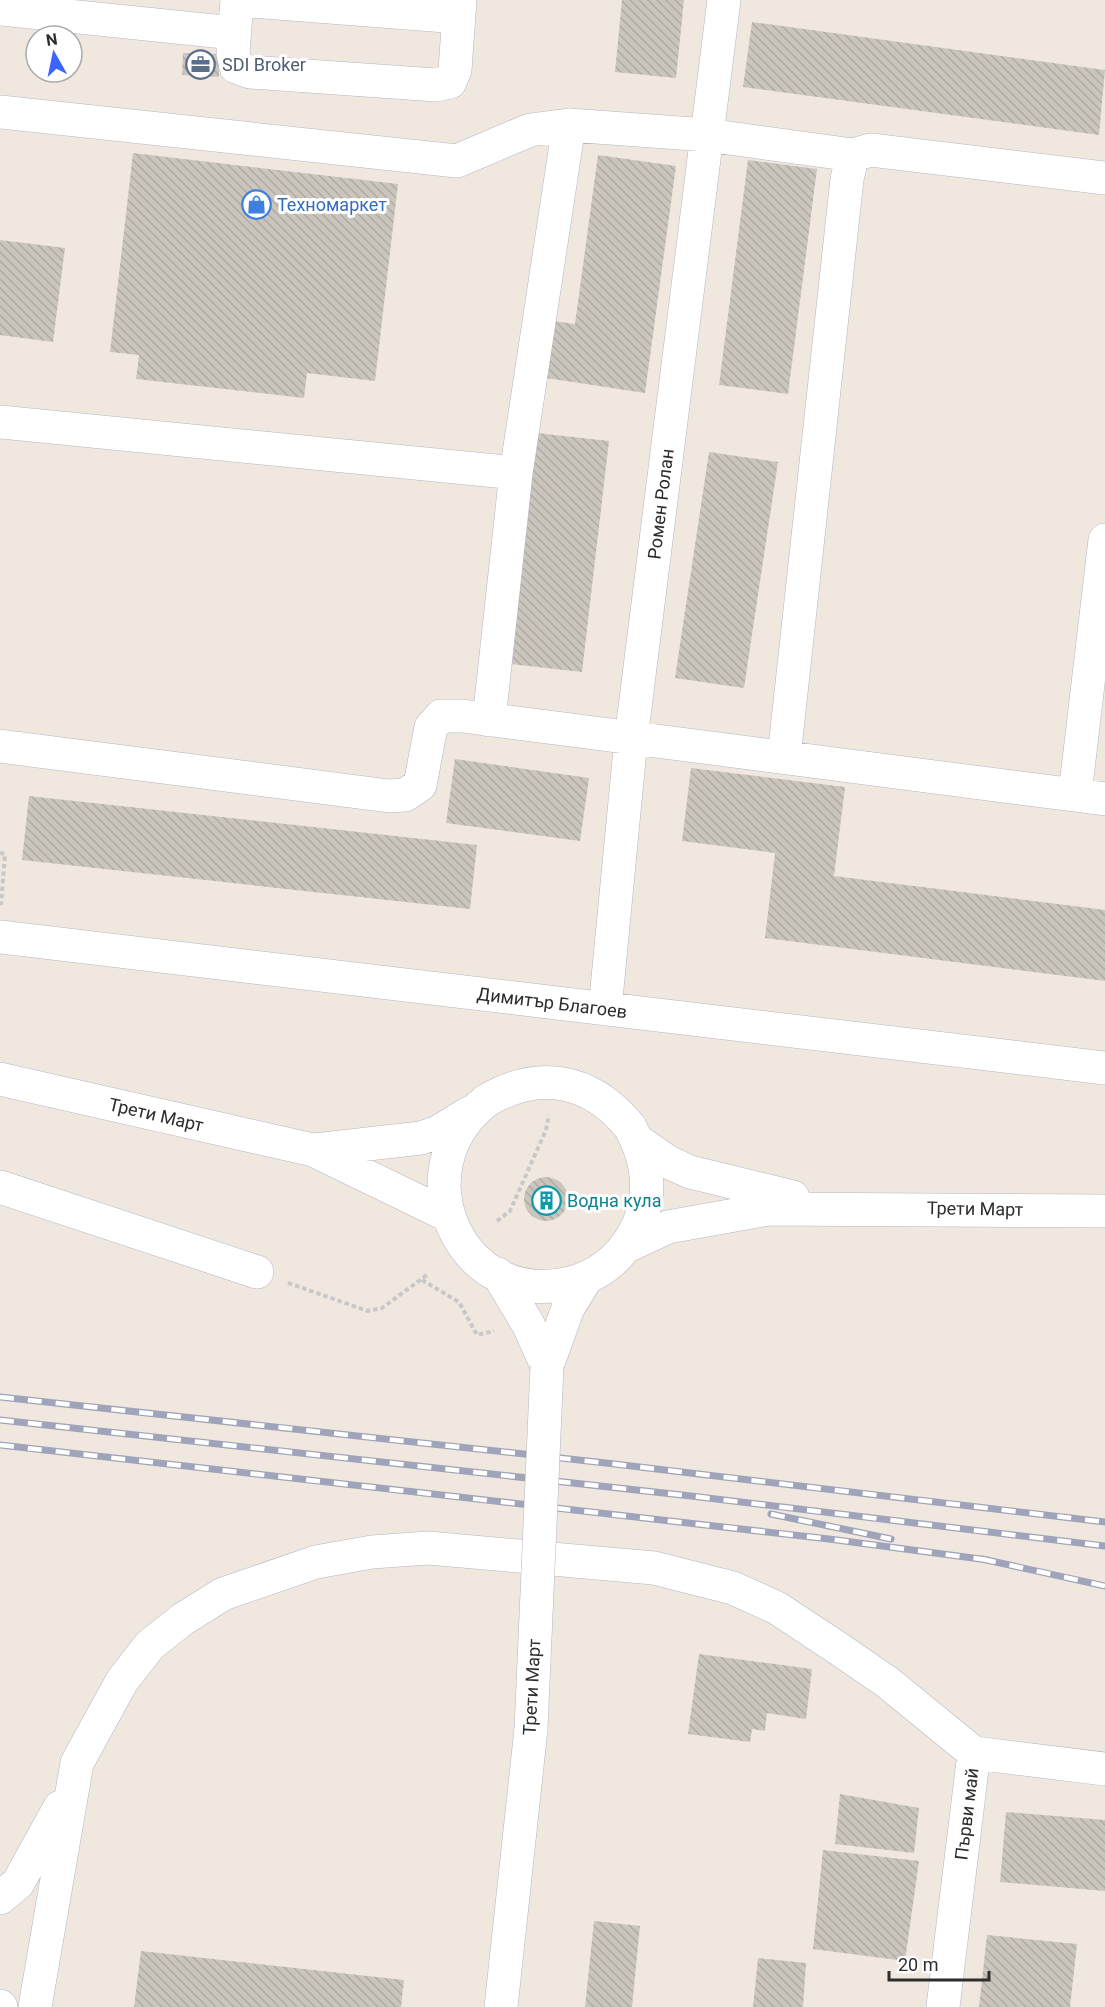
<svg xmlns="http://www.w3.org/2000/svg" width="1105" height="2007" viewBox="0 0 1105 2007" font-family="Roboto,sans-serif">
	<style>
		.building { fill: url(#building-back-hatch) }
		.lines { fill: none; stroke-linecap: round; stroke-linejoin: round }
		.minor-casing { stroke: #b3b6c2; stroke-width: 34 }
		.path { stroke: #c8c8c8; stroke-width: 4; stroke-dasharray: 4.5 3; stroke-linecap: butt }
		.minor { stroke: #fff; stroke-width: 33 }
		.rail-casing { stroke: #a0a4ba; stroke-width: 7 }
		.rail { stroke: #fff; stroke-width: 4.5; stroke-dasharray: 14; stroke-linecap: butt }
		.minor-bridge-casing { stroke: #b3b6c2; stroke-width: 34; stroke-linecap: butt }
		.minor-bridge { stroke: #fff; stroke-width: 33 }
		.labels { text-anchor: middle; stroke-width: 6; stroke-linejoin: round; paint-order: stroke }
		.service-label { font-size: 18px; fill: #4e5e75; stroke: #fff; text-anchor: start }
		.shop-label { font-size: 18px; fill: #366cbe; stroke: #fff; text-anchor: start }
		.street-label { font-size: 18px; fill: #2d2d2d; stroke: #fff }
		.culture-label { font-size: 18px; fill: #0d838f; stroke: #fff; text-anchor: start }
	</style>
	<defs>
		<pattern id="building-back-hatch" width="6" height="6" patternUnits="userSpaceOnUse" patternTransform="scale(1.5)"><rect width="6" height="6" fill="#cbc6bd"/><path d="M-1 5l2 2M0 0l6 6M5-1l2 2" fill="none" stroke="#afaaa3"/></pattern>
	</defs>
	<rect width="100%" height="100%" fill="#f0e8df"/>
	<!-- building -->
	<path class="building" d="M622 0H684L676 78 615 72Z
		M752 22 1105 70 1099 135 743 87Z
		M183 53 219 54V77L182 75Z
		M133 153 398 184 375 381 307 373 304 398 136 379 139 355 110 352Z
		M598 155 676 166 645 393 546 378 554 321 575 324Z
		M748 160 817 169 788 394 719 385Z
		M0 240 65 248 53 342 0 335Z
		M528 432 609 441 582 672 501 663Z
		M709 452 778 462 744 688 675 678Z
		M455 759 589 778 580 841 446 823Z
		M691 768 845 787 834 876 1105 910V981L765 938 775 853 682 841Z
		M29 796 477 845 470 909 22 860Z
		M524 1199a22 22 0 1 1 44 0a22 22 0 1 1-44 0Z
		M699 1654 812 1669 806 1719 767 1713 765 1731 752 1729 750 1742 688 1734Z
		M840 1794 919 1808 914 1853 835 1844Z
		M1006 1812 1105 1820V1891L1000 1882Z
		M823 1850 919 1861 905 1961 813 1949Z
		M594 1921 640 1926 632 2007H585Z
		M987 1935 1077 1944 1070 2007H979Z
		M141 1951 404 1980 401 2007H134Z
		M758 1958 806 1963 803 2007H753Z"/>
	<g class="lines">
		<defs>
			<path id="minor" d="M237 0 233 53 236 67 250 72 436 85 450 82 455 70 460 0
				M237 0 459 17
				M0 9 234 33
				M0 112 457 161 530 130 569 125 707 135 853 155 871 150 1105 178
				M0 422 516 473
				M489 720 516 473 569 125
				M0 746 389 796 405 795 420 785 431 727 441 716H463L1105 799
				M784 757 847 179 853 155
				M1075 794 1105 540
				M0 937 1105 1068
				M605 1009 631 739 724 0
				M0 1079 313 1150 447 1215
				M486 1101C398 1170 460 1310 570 1283 598 1276 619 1259 633 1235 654 1199 649 1162 630 1127
				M638 1141 668 1162 690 1172 793 1197
				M315 1150 421 1138 438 1132 469 1113
				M0 1187 257 1272
				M627 1246 668 1227 768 1209 1105 1211
				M498 1274 528 1324 547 1366
				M547 1366 568 1308 587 1277
				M974 1753 1105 1769
				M0 1898 18 1883 60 1807
				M0 2006 1 2007
				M35 2007 77 1763 122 1681 150 1645 183 1619 223 1594 316 1562 372 1552 428 1548 654 1568 733 1588 777 1608 839 1649 887 1682 974 1753
				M501 2007 531 1729
				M943 2007 974 1753"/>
		</defs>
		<!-- minor casing -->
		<use href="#minor" class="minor-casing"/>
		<!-- path -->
		<path class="path" d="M0 853 5 854 1 905
			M497 1221 510 1211 546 1130 549 1115
			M422 1280 459 1302 477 1335 494 1331
			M288 1283 368 1311 382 1308 427 1275"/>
		<!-- minor -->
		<use href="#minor" class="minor"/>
		<defs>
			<path id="rail" d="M0 1397 606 1463 1105 1522
				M0 1420 691 1496 1105 1546
				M0 1445 829 1539 988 1560
				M771 1514 891 1539
				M982 1559 1105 1586"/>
		</defs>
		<!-- rail casing -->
		<use href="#rail" class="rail-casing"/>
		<!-- rail -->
		<use href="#rail" class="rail"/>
		<defs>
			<path id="minor-bridge" d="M486 1101C539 1069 591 1079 630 1127
				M531 1729 547 1366"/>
		</defs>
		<!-- minor-bridge casing -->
		<use href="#minor-bridge" class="minor-bridge-casing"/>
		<!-- minor-bridge -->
		<use href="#minor-bridge" class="minor-bridge"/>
	</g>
	<!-- icons -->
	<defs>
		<symbol id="office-ring" viewBox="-11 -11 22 22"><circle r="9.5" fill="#fff" stroke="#5c6f8a" stroke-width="1.5"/><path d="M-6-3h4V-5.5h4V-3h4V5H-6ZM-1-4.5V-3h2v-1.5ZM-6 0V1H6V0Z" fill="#5c6f8a"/></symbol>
		<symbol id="shop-ring" viewBox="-11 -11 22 22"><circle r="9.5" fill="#fff" stroke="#3f7fe0" stroke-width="1.5"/><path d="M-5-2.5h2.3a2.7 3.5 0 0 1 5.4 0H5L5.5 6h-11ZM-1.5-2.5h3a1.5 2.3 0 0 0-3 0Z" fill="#3f7fe0"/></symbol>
		<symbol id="building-ring" viewBox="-11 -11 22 22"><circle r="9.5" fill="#fff" stroke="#0f9aa8" stroke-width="1.5"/><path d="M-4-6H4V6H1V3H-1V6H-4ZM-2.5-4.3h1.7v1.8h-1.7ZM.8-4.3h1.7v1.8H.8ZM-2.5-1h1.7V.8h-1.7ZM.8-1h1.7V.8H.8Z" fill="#0f9aa8"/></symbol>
	</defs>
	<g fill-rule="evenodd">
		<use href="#office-ring" x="184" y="48" width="33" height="33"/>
		<use href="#shop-ring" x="240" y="188" width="33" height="33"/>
		<use href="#building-ring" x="530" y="1184" width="33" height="33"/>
	</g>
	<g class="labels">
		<!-- service labels -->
		<g class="service-label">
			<text x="222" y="71">SDI Broker</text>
		</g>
		<!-- shop labels -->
		<g class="shop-label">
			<text x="277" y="211">Техномаркет</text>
		</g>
		<!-- street labels -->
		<g class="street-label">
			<text transform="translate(661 504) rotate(-83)" y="6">Ромен Ролан</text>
			<text transform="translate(552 1003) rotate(7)" y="6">Димитър Благоев</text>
			<text transform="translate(156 1115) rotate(13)" y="6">Трети Март</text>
			<text transform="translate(975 1209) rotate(1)" y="6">Трети Март</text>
			<text transform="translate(532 1687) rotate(-87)" y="6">Трети Март</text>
			<text transform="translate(967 1814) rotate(-83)" y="6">Първи май</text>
		</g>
		<!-- culture labels -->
		<g class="culture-label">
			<text x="567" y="1207">Водна кула</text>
		</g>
	</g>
	<!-- north arrow -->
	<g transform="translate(54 54) rotate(351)"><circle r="28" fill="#ffffff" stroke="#ababab" stroke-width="1.5"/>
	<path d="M0-4.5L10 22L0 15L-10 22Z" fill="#3d64ff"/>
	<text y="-9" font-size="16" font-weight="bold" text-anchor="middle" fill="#2d2d2d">N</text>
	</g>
	<!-- scale -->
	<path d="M889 1971v9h100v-9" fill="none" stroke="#2d2d2d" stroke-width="3"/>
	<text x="898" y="1971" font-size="18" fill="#2d2d2d" stroke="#ffffff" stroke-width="4.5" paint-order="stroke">20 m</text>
</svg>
